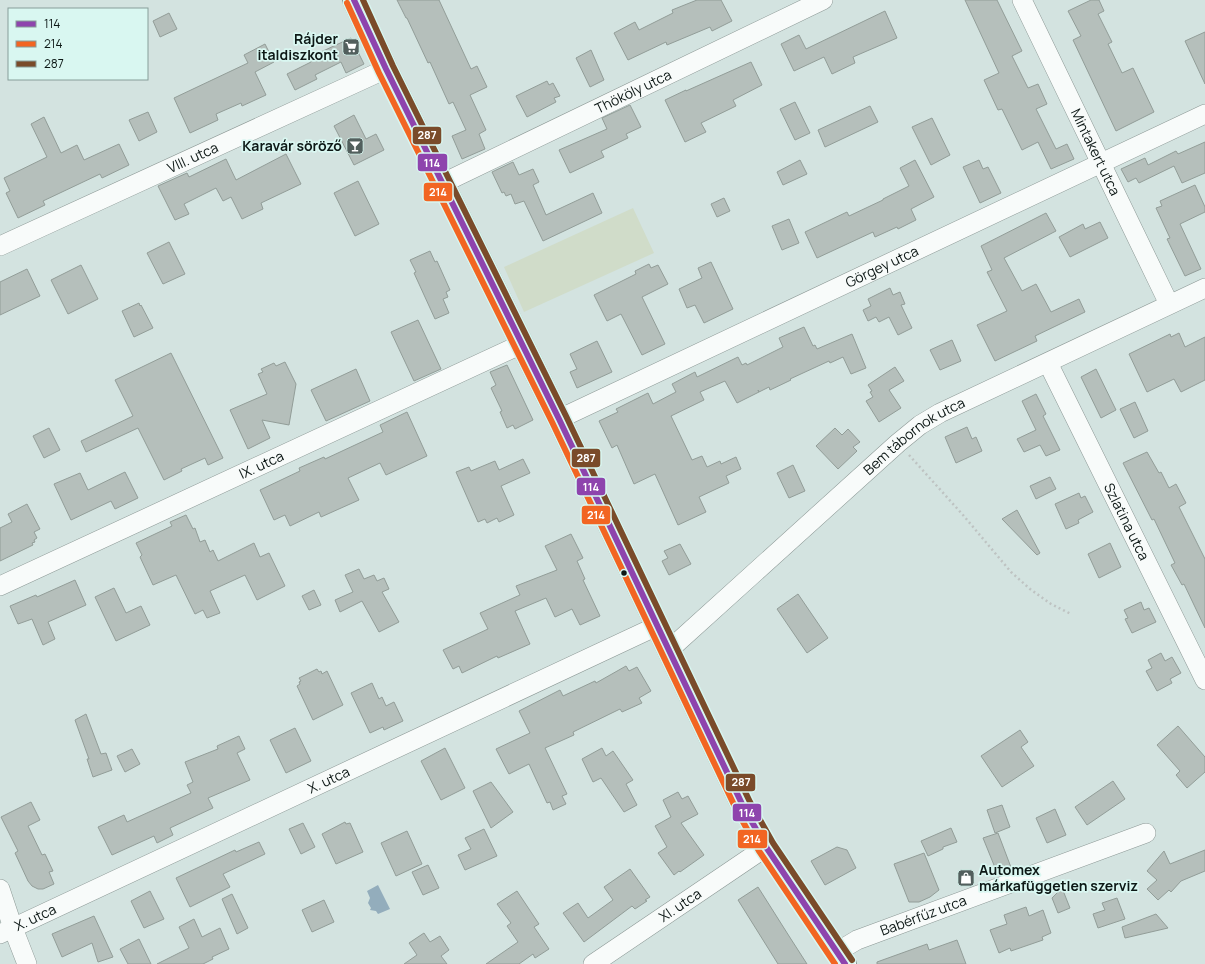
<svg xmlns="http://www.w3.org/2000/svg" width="1205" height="964" viewBox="0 0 1205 964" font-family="Manrope,sans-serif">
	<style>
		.green { fill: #d0dcc9 }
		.water { fill: #93adbc }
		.building { fill: #b5bfbb; stroke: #929d98 }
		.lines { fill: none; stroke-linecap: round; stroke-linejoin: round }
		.minor-casing { stroke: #8c9895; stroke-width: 20 }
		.tertiary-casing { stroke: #8c9895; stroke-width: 24 }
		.path { stroke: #bec3c2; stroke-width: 2.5; stroke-dasharray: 2 3; stroke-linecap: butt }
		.minor { stroke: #f8fbfa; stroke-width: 19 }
		.tertiary { stroke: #f8fbfa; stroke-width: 22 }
		.bus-1-casing { stroke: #d9f7f1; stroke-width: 9 }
		.bus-2-casing { stroke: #d9f7f1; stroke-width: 9 }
		.bus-3-casing { stroke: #d9f7f1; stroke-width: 9 }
		.bus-1 { stroke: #8e44ad; stroke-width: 6 }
		.bus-2 { stroke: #f26522; stroke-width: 6 }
		.bus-3 { stroke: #7a4b2a; stroke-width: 6 }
		.bus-dot { fill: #0d1816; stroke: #d9f7f1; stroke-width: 1.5 }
		.labels { text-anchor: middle; stroke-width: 3.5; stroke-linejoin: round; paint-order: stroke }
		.poi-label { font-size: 14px; font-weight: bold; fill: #0d1816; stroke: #d9f7f1; text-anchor: end }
		.street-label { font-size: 14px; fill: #0d1816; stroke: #d9f7f1 }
		.line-badge { stroke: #d9f7f1; stroke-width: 1.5 }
		.badge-label { font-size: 11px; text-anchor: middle; font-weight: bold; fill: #fff }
	</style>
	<rect width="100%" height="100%" fill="#d3e3e0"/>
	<!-- green -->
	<path class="green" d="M633 208 654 253 524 312 504 267Z"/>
	<!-- water -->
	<path class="water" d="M378 885 390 909 378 914 376 911 370 910 371 908 368 903 370 898 367 891Z"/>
	<!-- building -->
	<path class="building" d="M397 0H439L471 69 477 66 487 87 470 95 486 130 479 134 485 149 462 159 452 136 466 130 453 102 449 104 430 62 428 63 407 18H406Z
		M697 0H721L732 21 712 31 710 27 667 45 666 42 628 60 614 33 635 22 639 30 673 13 672 10Z
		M965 0H997L1022 51 1012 56 1028 88 1038 84 1047 104 1036 109 1056 149 1067 144 1074 159 1051 169 1038 142 1022 150 1002 109 998 110 984 80 999 73Z
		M1091 0H1099L1104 11 1098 14 1112 42 1108 44 1122 73 1133 68 1154 112 1116 131 1073 40 1081 36 1068 11Z
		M885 11 897 38 853 57 855 63 832 74 824 57 794 71 781 44 799 35 806 49Z
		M169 13 177 29 160 37 153 21Z
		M1205 32V84L1185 41Z
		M351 38 364 64 346 73 341 62 315 75 317 79 295 90 287 74 311 62 308 58Z
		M265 44 274 62 255 72 266 95 242 106 241 103 216 114 218 120 190 133 174 98 248 63 244 55Z
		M591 50 604 80 590 87 576 58Z
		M751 62 762 85 733 100 736 106 701 123 706 132 685 142 665 100 686 90V91Z
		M547 81 549 85 553 83 560 96 554 98 556 102 527 117 516 96Z
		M795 102 810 133 795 140 780 109Z
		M630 105 641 127 626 134 628 138 601 151 604 157 570 173 559 150 607 129 602 118Z
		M870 106 878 122 825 147 818 130Z
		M148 112 157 132 139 141 129 120Z
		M354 115 366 139 376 134 384 150 354 165 334 126Z
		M44 117 61 153 77 145 84 160 119 144 129 165 102 178 100 174 43 201 45 205 18 218 6 193 10 191 4 178 47 157 31 124Z
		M932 118 950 155 931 165 912 127Z
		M1205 142V173L1182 183 1174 166 1139 183 1136 178 1128 182 1121 169 1145 158 1148 165 1176 151 1178 154Z
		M286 154 301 184 261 203 263 209 242 219 231 197 223 201 216 188 184 204 189 214 175 220 158 186 187 173 189 177 226 159 236 180Z
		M800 160 807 174 783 185 777 172Z
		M915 160 934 197 911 209 916 220 898 229 897 227 875 237 873 232 817 258 805 232 847 212 849 216 883 200V199L909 186 900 168Z
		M979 160 983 169 988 167 1001 193 980 203 963 167Z
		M513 162 519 175 533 169 539 182 533 185 546 215 593 193 602 213 543 241 524 201 515 204 511 194 506 196 504 192 502 193 492 172Z
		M358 181 379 224 355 236 334 193Z
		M1195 185 1205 207V212L1180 224 1201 269 1185 276 1167 239 1170 238 1156 208 1162 206 1160 201Z
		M724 198 730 211 717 217 711 204Z
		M1046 213 1056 231 1004 258 1022 291 1036 284 1051 312 1079 299 1085 312 1035 336 1037 341 995 361 977 325 1007 311 987 272 992 270 981 246Z
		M789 219 799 243 782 250 772 226Z
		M1100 222 1108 238 1070 257 1059 237 1083 224 1085 229Z
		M169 242 185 274 163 284 147 253Z
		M430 251 435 262 437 261 450 290 446 292 448 297 443 299 449 313 435 319 414 273 416 272 410 260Z
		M711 262 733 309 704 323 695 305 687 308 679 289 702 278 698 268Z
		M649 264 651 268 658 265 668 284 642 297 665 344 642 355 621 314 607 321 594 295 636 274 635 271Z
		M81 265 98 299 68 314 51 280Z
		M27 269 40 296 0 315V282Z
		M890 288 893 295 900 292 905 304 901 305 912 328 898 335 889 317 879 322 876 317 868 321 863 310 871 306 868 299Z
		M139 303 140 306 141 305 153 328 134 337 122 311Z
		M418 320 441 369 414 381 391 332Z
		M804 327 813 346 815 345 817 349 852 334 866 368 851 374 843 357 830 363 829 361 790 379 791 380 770 390 769 387 759 392 758 390 759 392 737 403 725 381 700 392 704 400 671 416 692 460 702 456 707 467 720 461 721 464 736 457 741 469 726 476 729 483 699 497 706 512 678 525 655 474 634 484 617 445 612 448 599 421 618 412 616 409 648 393 653 404 676 392 672 384 695 372 697 377 738 357 742 365 746 363 747 365 783 347 779 338Z
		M1179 333 1185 347 1205 337V380L1181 392 1174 379 1147 392 1129 354 1170 334 1171 337Z
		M952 340 961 361 940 370 930 350Z
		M597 341 612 372 577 388 570 372 577 369 570 354Z
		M171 353 223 458 208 465 205 458 181 469 182 471 164 480 138 428 86 452 81 441 133 416 115 380Z
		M285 362 296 384 289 425 262 420 270 438 248 449 230 410 267 394 258 374 263 372 261 369 274 363 276 366Z
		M507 365 533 420 515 429 513 425 507 428 500 412 502 411 491 388 496 385 490 372Z
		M895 367 904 381 889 390 901 408 879 422 866 401 873 397 870 392 872 391 868 385Z
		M356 369 370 401 326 421 311 390Z
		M1096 369 1116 410 1101 418 1081 377Z
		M1036 394 1046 414 1043 416 1060 450 1046 456 1040 445 1024 452 1017 439 1036 430 1022 401Z
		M1135 402 1148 431 1134 438 1120 409Z
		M407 412 427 456 386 475 380 463 348 478 359 500 321 517 319 512 290 526 285 515 274 520 260 490 300 471 299 468 324 457 325 459 383 432 380 425Z
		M967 427 972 439 976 437 982 451 956 463 945 437Z
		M49 428 60 450 44 458 33 436Z
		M835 428 842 435 848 429 860 442 853 447 857 451 838 469 816 446Z
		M1147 452 1159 473 1161 472 1169 488 1176 484 1186 503 1179 507 1205 559V628L1184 584 1182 585 1171 565 1175 563 1154 519 1152 520 1123 463Z
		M523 459 530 473 501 486 514 515 499 522 497 518 487 523 485 519 478 522 456 472 469 467 471 471 495 461 499 470Z
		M793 465 805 491 789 498 777 473Z
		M125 472 138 498 115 509 111 501 71 520 54 484 80 473 88 490Z
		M1050 477 1056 489 1036 499 1030 486Z
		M1079 493 1081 498 1085 496 1093 512 1078 520 1079 523 1066 529 1055 504Z
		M27 504 40 529 34 532 37 538 34 540 35 542 32 543 33 545 0 561V528L12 522 8 514Z
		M1017 510 1040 553 1037 555 1002 519Z
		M186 515 193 529 195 528 200 542 205 540 210 552 213 550 218 561 254 543 260 557 269 553 285 586 257 600 245 575 210 591 220 613 207 618 203 610 195 614 176 575 153 585 140 557 142 555 136 543 172 526 170 522Z
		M571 534 583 558 577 561 585 579 583 580 600 616 580 625 572 609 555 617 546 598 515 611 530 644 498 658 497 656 462 673 459 666 453 669 443 650 488 629 480 613 520 595 516 586 557 570 545 546Z
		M1110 543 1121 567 1099 578 1088 554Z
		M680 544 691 564 669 575 662 561 668 558 664 551Z
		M359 569 364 579 374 575 377 581 384 578 389 589 382 592 399 622 379 632 362 601 340 612 335 600 353 592 345 575Z
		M75 580 86 605 48 622 55 639 43 645 32 619 18 624 10 606 36 595 37 597Z
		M114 588 126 613 141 606 150 625 116 641 95 597Z
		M314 590 321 605 309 610 302 596Z
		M798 594 828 638 807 653 777 609Z
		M1141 602 1144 610 1149 608 1156 622 1132 633 1125 619 1128 618 1124 610Z
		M1161 653 1165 661 1172 657 1181 673 1170 679 1172 683 1157 691 1146 671 1152 668 1148 660Z
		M626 666 629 671 637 667 651 691 639 698 642 703 622 712 620 709 573 732 574 735 545 748 567 794 562 796 566 804 553 810 550 802 547 803 529 764 509 774 496 749 530 733 519 711 560 690 563 696 595 681 596 683Z
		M317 669 319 672 321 671 322 674 327 671 343 705 313 720 297 686 300 684 299 682 301 681 299 678Z
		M372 683 379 699 382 697 386 706 394 702 403 721 384 730 383 727 370 733 351 693Z
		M86 714 101 754 106 753 112 770 93 777 87 759H89L75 720Z
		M1178 726 1205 757V772L1187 788 1176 775 1180 771 1157 745Z
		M295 728 311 761 286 773 270 740Z
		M1020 730 1028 742 1021 747 1034 766 1002 787 981 756Z
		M239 736 245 749 237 753 250 780 208 798 213 808 170 828 173 835 157 843 154 836 112 855 98 827 124 815 127 822 191 793 187 785 193 782 185 762 218 749 217 746Z
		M445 748 465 788 441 800 421 761Z
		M602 748 606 756 613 751 633 780 626 784 637 805 624 812 601 778 593 782 582 759Z
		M132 749 140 764 125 772 117 756Z
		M1113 781 1125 799 1087 825 1075 807Z
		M491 782 513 812 491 828 473 791Z
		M678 792 682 799 688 796 698 814 681 823 704 855 680 872 679 871 674 875 658 853 667 847 655 826 671 817 663 800Z
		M31 802 40 820 28 826 42 855 45 854 53 871 49 872 54 884 43 889H38L32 886 28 881 15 853 18 851 1 817Z
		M1002 805 1010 827 995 833 987 810Z
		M1055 809 1066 835 1047 843 1036 818Z
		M345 822 346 824 350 823 363 852 336 864 322 834Z
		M303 823 315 847 301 854 289 829Z
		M951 828 957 842 943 847V849L928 856 921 841Z
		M484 829 497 856 465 870 458 855 471 849 465 838Z
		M407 831 422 864 396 876 381 843Z
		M998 833 1012 870 998 875 983 838Z
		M259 842 265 854 223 874 230 887 190 907 176 878 235 850 236 852Z
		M837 847 847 850 856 868 825 885 811 861Z
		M1205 850V871L1181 881 1171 892 1169 890 1158 900 1147 889 1157 880 1147 871 1164 851 1170 864Z
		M924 853 939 890 930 897 919 902H909L894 864Z
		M428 865 439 888 423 895 412 872Z
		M630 869 650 897 645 900 647 901 635 909 632 906 584 942 563 913 578 903 588 918 613 900 604 887Z
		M758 887 789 936 807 964H778L738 900Z
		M1062 888 1070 908 1058 913 1052 898Z
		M150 891 164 919 144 928 131 901Z
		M517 891 539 924 534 927 549 949 535 958 533 954 519 964H486L518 942 507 926 511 923 497 904Z
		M232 894 248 928 237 934 222 899Z
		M1117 898 1125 919 1098 928 1093 914 1105 910 1102 903Z
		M324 900 334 922 312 932 302 910Z
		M1026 907 1029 916 1043 910 1051 933 1042 937 1043 940 1011 951 1010 948 999 953 990 930 1007 924 1004 915Z
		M1156 914 1168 928 1125 938 1122 927Z
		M94 916 113 957 98 962 92 943 62 957 52 934Z
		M194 919 202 937 220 928 229 949 212 957 213 959 203 964H157L189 948 179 927Z
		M424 933 430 942 440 936 449 950 441 956 447 964H404L417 955 409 943Z
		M139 939 151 964H128L120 949Z
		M957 940 966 964H877V962L927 944 929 950Z"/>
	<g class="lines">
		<defs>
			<g id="minor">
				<path id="s1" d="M1022 0 1169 304"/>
				<path id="s2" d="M443 183 823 0"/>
				<path id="s3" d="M0 246 386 69"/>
				<path id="s4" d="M1048 363 1205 680"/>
				<path id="s5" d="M559 419 1205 114"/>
				<path id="s6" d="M0 586 522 344"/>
				<path id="s7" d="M669 650 898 443 920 425 940 413 1205 288"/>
				<path d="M0 889 13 928 27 964"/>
				<path id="s8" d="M0 934 657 626"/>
				<path id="s9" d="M837 952 857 940 1146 833"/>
				<path id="s10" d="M593 964 766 847"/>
			</g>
			<path id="tertiary" d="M354 0 386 69 559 419 743 806 766 847 845 964"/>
		</defs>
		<!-- minor casing -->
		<use href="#minor" class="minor-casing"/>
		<!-- tertiary casing -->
		<use href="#tertiary" class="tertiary-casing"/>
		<!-- path -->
		<path class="path" d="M909 455 963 515 1011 572 1030 589 1051 604 1071 614"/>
		<!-- minor -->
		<use href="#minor" class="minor"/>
		<!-- tertiary -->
		<use href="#tertiary" class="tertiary"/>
		<defs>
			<path id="bus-1" d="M354 0 386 69 559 419 743 806 766 847 845 964"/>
			<path id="bus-2" d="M347 3 379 73 552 422 736 809 759 851 835 964"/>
			<path id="bus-3" d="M363 0 393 66 566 416 750 802 773 843 852 960"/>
		</defs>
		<!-- bus-1 casing -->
		<use href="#bus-1" class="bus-1-casing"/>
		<!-- bus-2 casing -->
		<use href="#bus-2" class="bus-2-casing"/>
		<!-- bus-3 casing -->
		<use href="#bus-3" class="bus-3-casing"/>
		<!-- bus-1 -->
		<use href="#bus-1" class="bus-1"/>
		<!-- bus-2 -->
		<use href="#bus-2" class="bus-2"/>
		<!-- bus-3 -->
		<use href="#bus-3" class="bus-3"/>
	</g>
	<!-- icons -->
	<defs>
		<symbol id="supermarket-square" viewBox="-11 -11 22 22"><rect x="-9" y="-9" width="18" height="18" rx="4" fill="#525f5d" stroke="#d9f7f1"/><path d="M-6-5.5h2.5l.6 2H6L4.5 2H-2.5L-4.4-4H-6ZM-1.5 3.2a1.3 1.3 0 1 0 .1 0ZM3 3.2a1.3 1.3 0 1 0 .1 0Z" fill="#fff"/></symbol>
		<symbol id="bar-square" viewBox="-11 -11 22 22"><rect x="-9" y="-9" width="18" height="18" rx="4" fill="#525f5d" stroke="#d9f7f1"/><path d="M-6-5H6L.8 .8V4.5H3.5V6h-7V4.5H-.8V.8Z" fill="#fff"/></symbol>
		<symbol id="shop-square" viewBox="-11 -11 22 22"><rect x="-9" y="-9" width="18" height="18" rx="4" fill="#525f5d" stroke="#d9f7f1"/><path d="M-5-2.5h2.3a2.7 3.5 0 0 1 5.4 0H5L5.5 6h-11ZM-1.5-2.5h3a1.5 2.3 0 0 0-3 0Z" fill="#fff"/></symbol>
	</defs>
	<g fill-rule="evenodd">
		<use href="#supermarket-square" x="341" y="37" width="20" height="20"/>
		<use href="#bar-square" x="345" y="136" width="20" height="20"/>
		<use href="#shop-square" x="956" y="868" width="20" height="20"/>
	</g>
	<!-- markers -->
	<circle class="bus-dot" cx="624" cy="573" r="3.5"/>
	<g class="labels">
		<!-- poi labels -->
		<g class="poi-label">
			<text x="338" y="44">Rájder<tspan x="338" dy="16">italdiszkont</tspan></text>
			<text x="342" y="151">Karavár söröző</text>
			<text x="979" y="875" text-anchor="start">Automex<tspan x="979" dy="16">márkafüggetlen szerviz</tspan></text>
		</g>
		<!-- street labels -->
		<g class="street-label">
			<text dy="5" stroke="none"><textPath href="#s2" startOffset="211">Thököly utca</textPath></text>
			<text dy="5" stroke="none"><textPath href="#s1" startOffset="169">Mintakert utca</textPath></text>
			<text dy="5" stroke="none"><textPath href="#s3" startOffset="212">VIII. utca</textPath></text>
			<text dy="5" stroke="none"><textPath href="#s5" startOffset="357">Görgey utca</textPath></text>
			<text dy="5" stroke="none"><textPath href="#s7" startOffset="326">Bem tábornok utca</textPath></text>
			<text dy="5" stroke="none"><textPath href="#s6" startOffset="288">IX. utca</textPath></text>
			<text dy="5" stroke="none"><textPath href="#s4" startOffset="177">Szlatina utca</textPath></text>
			<text dy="5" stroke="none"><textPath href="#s8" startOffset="363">X. utca</textPath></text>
			<text dy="5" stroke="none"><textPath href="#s10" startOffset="105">XI. utca</textPath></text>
			<text dy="5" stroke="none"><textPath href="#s9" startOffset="94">Babérfűz utca</textPath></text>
			<text dy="5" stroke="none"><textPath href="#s8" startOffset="39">X. utca</textPath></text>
		</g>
	</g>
	<g class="line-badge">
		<rect x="412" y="126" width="30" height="19" rx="4" fill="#7a4b2a"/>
		<rect x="417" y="153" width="31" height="19" rx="4" fill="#8e44ad"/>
		<rect x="423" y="182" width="30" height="20" rx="4" fill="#f26522"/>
		<rect x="571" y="448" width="30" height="20" rx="4" fill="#7a4b2a"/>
		<rect x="576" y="477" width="30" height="19" rx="4" fill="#8e44ad"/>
		<rect x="581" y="505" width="30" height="20" rx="4" fill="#f26522"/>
		<rect x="725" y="773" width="31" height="19" rx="4" fill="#7a4b2a"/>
		<rect x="732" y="803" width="30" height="19" rx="4" fill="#8e44ad"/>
		<rect x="737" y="829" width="31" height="20" rx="4" fill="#f26522"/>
	</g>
	<g class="badge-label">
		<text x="427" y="139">287</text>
		<text x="432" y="167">114</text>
		<text x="438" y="196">214</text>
		<text x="586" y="462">287</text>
		<text x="591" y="491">114</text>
		<text x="596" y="519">214</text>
		<text x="741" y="786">287</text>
		<text x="747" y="817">114</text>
		<text x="752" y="843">214</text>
	</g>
	<!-- legend -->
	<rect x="8" y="8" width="140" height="72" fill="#d9f7f1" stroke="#879e99"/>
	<rect x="16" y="21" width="20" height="6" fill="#8e44ad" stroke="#879e99"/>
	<text x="44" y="28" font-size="12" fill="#0d1816">114</text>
	<rect x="16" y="41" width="20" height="6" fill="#f26522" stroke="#879e99"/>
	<text x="44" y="48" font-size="12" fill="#0d1816">214</text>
	<rect x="16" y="61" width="20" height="6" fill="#7a4b2a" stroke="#879e99"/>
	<text x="44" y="68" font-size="12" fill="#0d1816">287</text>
</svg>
